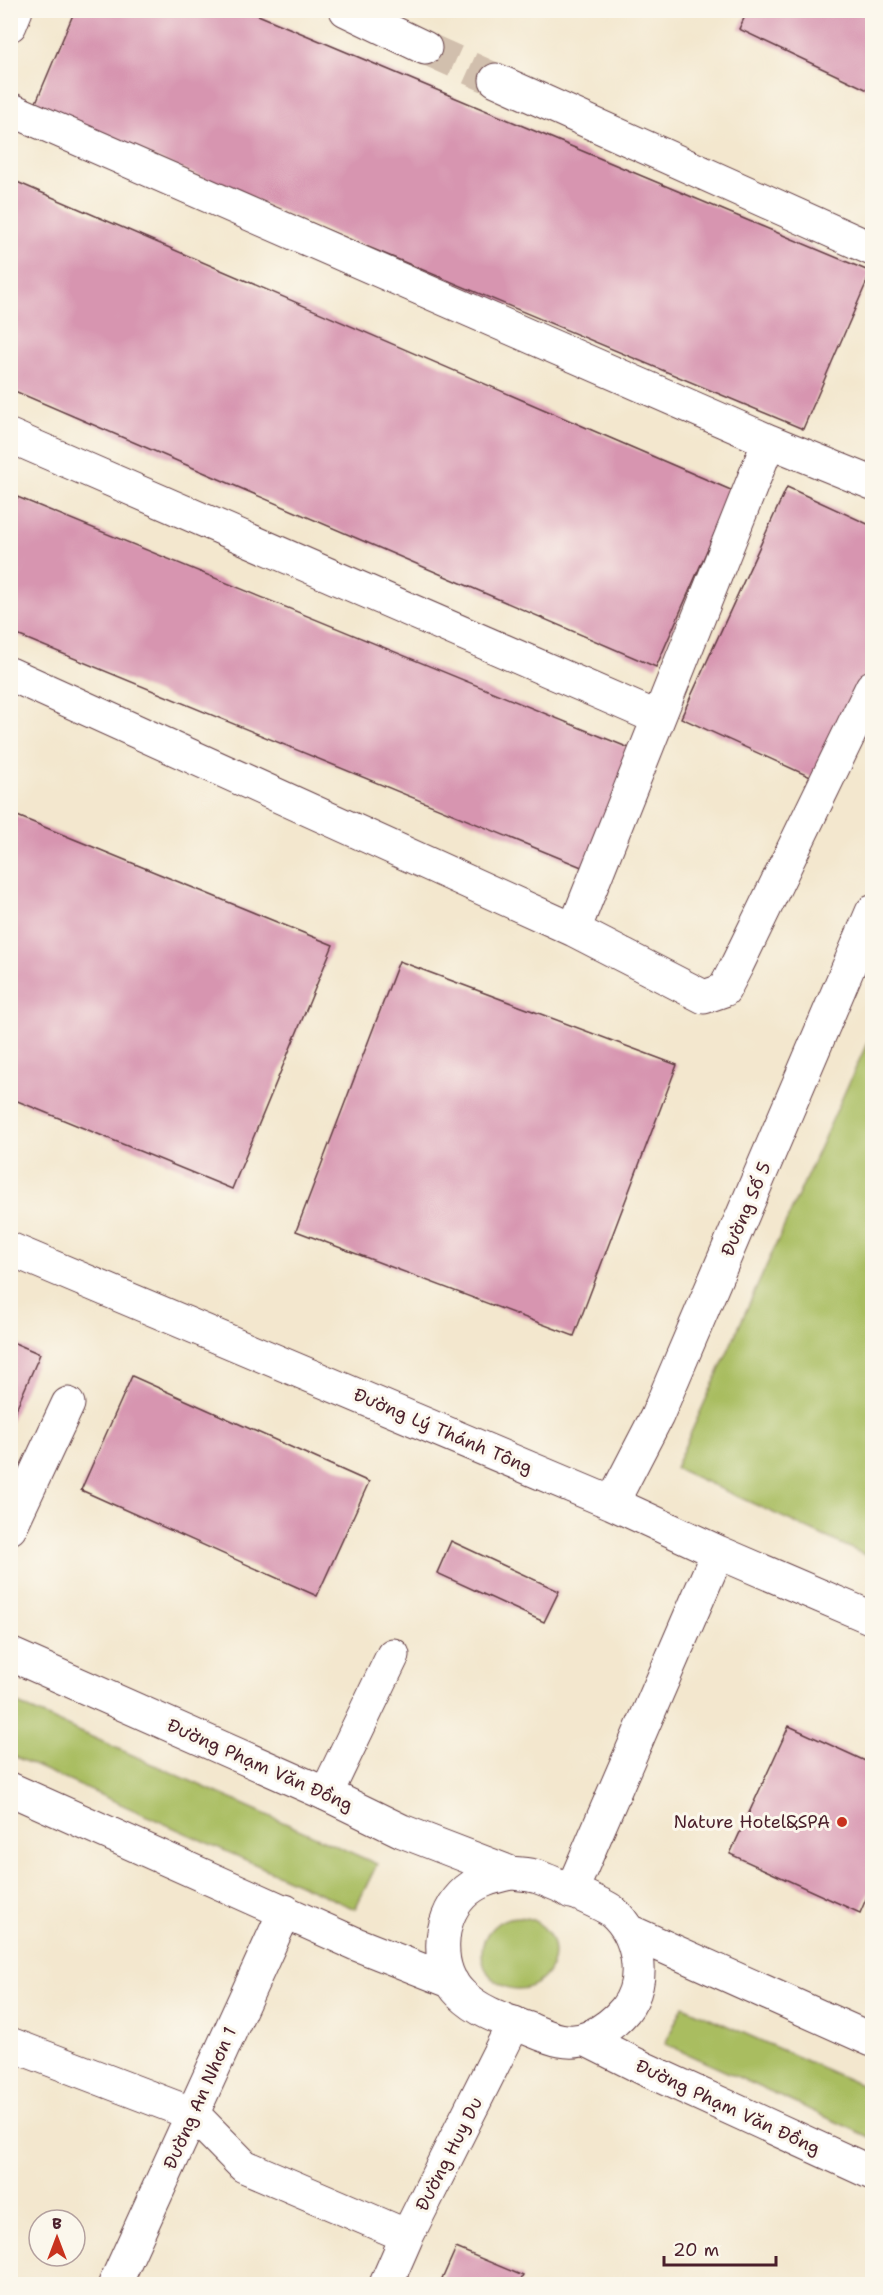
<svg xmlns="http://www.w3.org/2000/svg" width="883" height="2295" viewBox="0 0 883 2295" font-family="'Shantell Sans',sans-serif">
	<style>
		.green { fill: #a9bd61; stroke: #7a6e46; stroke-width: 1.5 }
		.building { fill: #d795b0 }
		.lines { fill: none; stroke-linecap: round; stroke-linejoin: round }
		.minor-tunnel { stroke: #d1bfad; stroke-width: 33; stroke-dasharray: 33 16; stroke-linecap: butt }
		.minor-casing { stroke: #633d43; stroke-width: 35 }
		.major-casing { stroke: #633d43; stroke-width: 35 }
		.minor { stroke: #fff; stroke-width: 33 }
		.major { stroke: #fff; stroke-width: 33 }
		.poi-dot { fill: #c8321e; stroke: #fbf7ec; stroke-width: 2 }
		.labels { text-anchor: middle; stroke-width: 6; stroke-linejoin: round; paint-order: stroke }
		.street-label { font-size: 18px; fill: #4a1f2b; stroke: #fbf7ec }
		.poi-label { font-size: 18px; fill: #4a1f2b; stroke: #fbf7ec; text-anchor: end }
	</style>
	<rect width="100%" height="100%" fill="#fbf7ec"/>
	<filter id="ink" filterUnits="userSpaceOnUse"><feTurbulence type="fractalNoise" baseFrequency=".0167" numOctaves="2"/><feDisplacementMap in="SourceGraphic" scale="12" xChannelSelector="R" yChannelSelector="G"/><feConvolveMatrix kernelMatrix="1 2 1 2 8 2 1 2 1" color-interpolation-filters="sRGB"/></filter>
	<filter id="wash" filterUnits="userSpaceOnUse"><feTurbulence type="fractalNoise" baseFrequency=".008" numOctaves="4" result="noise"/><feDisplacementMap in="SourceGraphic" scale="24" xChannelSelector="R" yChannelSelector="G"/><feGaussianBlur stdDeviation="1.35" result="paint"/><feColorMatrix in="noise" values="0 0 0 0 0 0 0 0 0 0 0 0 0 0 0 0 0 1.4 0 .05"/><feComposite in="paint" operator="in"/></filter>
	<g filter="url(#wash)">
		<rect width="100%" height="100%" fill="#f3e7ce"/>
		<!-- green -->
		<path class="green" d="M872 1032V1558L675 1468Z
			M11 1701 377 1864 355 1909 11 1755Z
			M482 1953a36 36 0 1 1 72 0a36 36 0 1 1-72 0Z
			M683 2006 872 2090V2138L665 2044Z"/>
		<g id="blocks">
			<!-- building -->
			<path class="building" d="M75 10H246L871 272 803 429 34 107Z
				M748 10H872V92L739 29Z
				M10 179 733 491 656 667 10 389Z
				M787 487 872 526V660L817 780 681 718Z
				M10 494 634 750 584 868 10 632Z
				M10 813 333 945 232 1189 10 1098Z
				M399 961 677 1065 574 1336 296 1231Z
				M10 1341 40 1354 10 1423Z
				M132 1376 369 1482 317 1596 81 1490Z
				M451 1541 559 1591 544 1622 437 1573Z
				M789 1726 872 1764V1885L860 1913 730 1854Z
				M456 2248 523 2276 519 2284H440Z"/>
		</g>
	</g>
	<g filter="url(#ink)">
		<use href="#blocks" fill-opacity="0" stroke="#633d43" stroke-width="1.5"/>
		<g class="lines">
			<!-- minor-tunnel -->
			<path class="minor-tunnel" d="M425 48 496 80"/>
			<defs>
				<path id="minor" d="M346 10 425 48
					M10 25 16 10
					M496 80 872 249
					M10 109 769 441 872 483
					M10 436 658 718
					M10 674 574 930 704 997 724 990 736 967 872 687
					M574 930 769 441
					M10 1249 612 1503 718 1552 872 1618
					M612 1503 657 1416 872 912
					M10 1528 68 1404
					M326 1794 393 1655
					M571 1892 718 1552
					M10 2044 193 2114 244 2166 407 2236
					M115 2284 285 1911
					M386 2284 407 2236 514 2023"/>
				<path id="major" d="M10 1654 326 1794 402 1831 511 1873
					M10 1789 356 1944 452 1982
					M511 1873C519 1874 530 1874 538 1877 550 1881 603 1904 612 1911 639 1934 648 1981 625 2010 615 2022 604 2030 590 2037 569 2047 548 2037 529 2029 505 2020 480 2013 461 1994 435 1969 438 1920 462 1895 475 1881 493 1877 511 1873Z
					M629 1931 872 2040
					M585 2039 645 2069 872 2173"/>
			</defs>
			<!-- minor casing -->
			<use href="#minor" class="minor-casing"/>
			<!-- major casing -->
			<use href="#major" class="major-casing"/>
			<!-- minor -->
			<use href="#minor" class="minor"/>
			<!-- major -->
			<use href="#major" class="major"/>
		</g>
	</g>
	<!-- markers -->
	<circle class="poi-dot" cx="842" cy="1822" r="6"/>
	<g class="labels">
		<!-- street labels -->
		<g class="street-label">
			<text transform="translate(746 1209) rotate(-67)" y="6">Đường Số 5</text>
			<text transform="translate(443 1431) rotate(23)" y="6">Đường Lý Thánh Tông</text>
			<text transform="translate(260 1765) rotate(24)" y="6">Đường Phạm Văn Đồng</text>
			<text transform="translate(200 2098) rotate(-66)" y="6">Đường An Nhơn 1</text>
			<text transform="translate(728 2107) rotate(25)" y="6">Đường Phạm Văn Đồng</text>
			<text transform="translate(449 2154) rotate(-63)" y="6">Đường Huy Du</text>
		</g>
		<!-- poi labels -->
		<g class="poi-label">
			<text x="830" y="1828">Nature Hotel&amp;SPA</text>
		</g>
	</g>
	<!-- margin -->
	<rect width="883" height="2295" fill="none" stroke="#fbf7ec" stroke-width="36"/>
	<!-- north arrow -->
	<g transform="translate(57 2238)"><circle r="28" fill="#fbf7ec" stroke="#b4a19f" stroke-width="1.5"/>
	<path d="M0-4.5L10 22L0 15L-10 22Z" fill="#c8321e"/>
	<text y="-9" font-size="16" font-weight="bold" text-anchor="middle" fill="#4a1f2b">B</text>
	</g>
	<!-- scale -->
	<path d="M664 2256v9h112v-9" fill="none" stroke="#4a1f2b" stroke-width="3"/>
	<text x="673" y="2256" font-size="18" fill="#4a1f2b" stroke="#fbf7ec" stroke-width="4.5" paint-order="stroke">20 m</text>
</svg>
